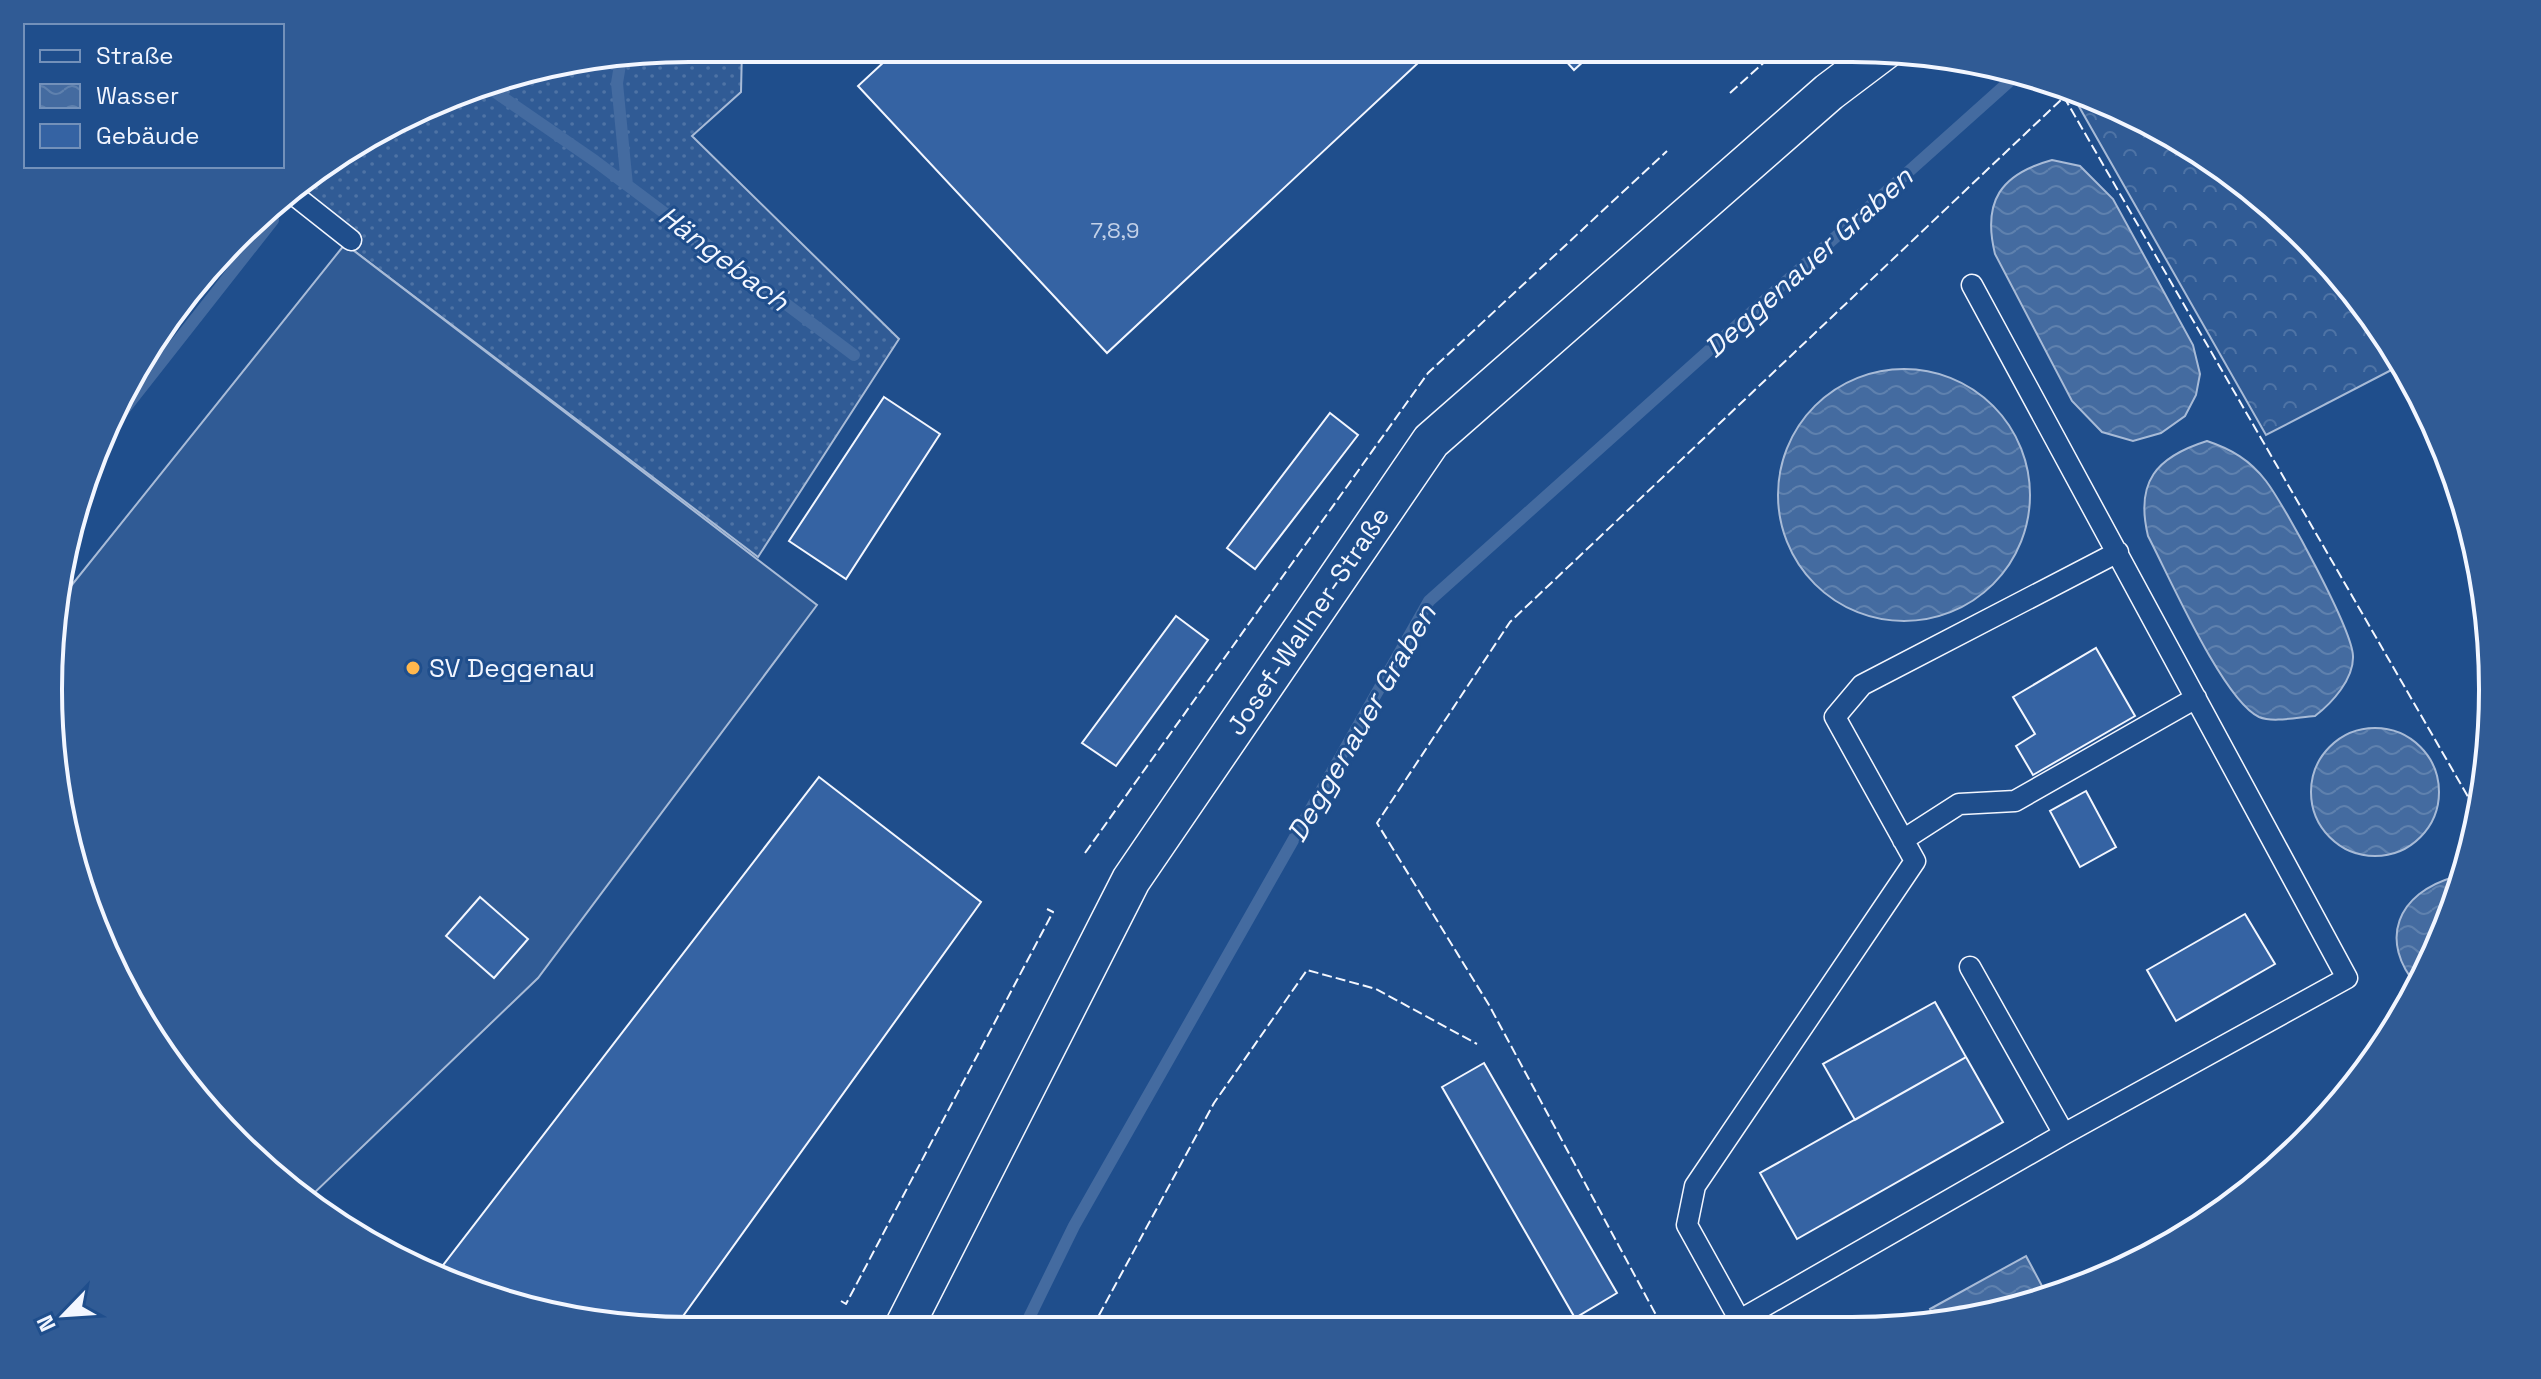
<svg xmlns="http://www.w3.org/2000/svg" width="2541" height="1379" viewBox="0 0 2541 1379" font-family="'Space Grotesk',sans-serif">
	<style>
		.grass { fill: url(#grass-dots); stroke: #a8bbd7; stroke-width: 2 }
		.forest { fill: url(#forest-crowns); stroke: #a8bbd7; stroke-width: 2 }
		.built { fill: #305b95; stroke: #a8bbd7; stroke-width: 2 }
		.water { fill: url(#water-waves); stroke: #a8bbd7; stroke-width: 2 }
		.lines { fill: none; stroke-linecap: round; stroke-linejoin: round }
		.stream { stroke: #446ba0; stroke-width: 12 }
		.building { fill: #3563a3; stroke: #f2f6ff; stroke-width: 2 }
		.service-casing { stroke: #f2f6ff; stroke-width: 23 }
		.minor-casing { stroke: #f2f6ff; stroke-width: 41 }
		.service { stroke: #1f4e8c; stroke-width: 20 }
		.minor { stroke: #1f4e8c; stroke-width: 38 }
		.fence { stroke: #f2f6ff; stroke-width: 2; stroke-dasharray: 10 4; stroke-linecap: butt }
		.poi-dot { fill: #ffb74d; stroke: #1f4e8c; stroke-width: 3 }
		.labels { text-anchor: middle; stroke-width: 6; stroke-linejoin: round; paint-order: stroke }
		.number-label { font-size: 22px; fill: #c3d1e8 }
		.street-label { font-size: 26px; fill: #f2f6ff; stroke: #1f4e8c }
		.poi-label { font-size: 26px; fill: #f2f6ff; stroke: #1f4e8c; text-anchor: start }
		.water-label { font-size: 28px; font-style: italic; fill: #f2f6ff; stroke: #1f4e8c }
		.rim { fill: none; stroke: #f2f6ff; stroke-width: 4 }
	</style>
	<defs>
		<pattern id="grass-dots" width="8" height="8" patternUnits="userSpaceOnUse" patternTransform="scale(2)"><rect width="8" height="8" fill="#305b95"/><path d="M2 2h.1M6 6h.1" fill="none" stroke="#4e73a5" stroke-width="1.8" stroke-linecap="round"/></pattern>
		<pattern id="forest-crowns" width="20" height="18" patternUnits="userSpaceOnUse" patternTransform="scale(2)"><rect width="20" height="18" fill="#305b95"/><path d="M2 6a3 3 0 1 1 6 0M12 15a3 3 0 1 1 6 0" fill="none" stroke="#4e73a5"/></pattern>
		<pattern id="water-waves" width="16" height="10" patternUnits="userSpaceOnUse" patternTransform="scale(2)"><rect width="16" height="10" fill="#446ba0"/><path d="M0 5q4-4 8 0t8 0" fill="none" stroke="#5f81ae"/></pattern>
	</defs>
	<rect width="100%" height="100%" fill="#1f4e8c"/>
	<!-- grass -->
	<path class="grass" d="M689 48H742L741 92 692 136 899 339 758 557 345 244 287 193 299 181 483 82Z"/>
	<!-- forest -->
	<path class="forest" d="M2076 94 2172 134 2274 207 2360 299 2401 365 2266 435 2073 96Z"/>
	<!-- built -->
	<path class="built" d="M345 244 817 605 538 978 310 1197 208 1113 97 935 49 732 63 596Z"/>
	<!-- water -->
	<path class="water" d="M2052 160 2080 166 2113 199 2193 345 2200 374 2196 395 2185 416 2161 433 2133 441 2102 432 2072 401 1995 254C1982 201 2001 174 2052 160Z
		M1778 495a126 126 0 1 1 252 0a126 126 0 1 1-252 0Z
		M2207 441C2231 449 2250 460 2266 481 2285 506 2352 629 2353 656 2354 679 2332 703 2315 716 2299 717 2273 723 2259 717 2223 700 2169 576 2148 536 2135 482 2156 457 2207 441Z
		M2311 792a64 64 0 1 1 128 0a64 64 0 1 1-128 0Z
		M2454 877 2463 879 2459 895 2418 987C2377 940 2398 893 2454 877Z
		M2221 1211 2208 1223 2169 1242 2205 1215Z
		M2026 1256 2049 1299 1939 1325 1930 1309Z"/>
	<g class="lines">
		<!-- stream -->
		<path class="stream" d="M621 59 617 83 627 185
			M482 83 595 161 854 355
			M119 416 273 220
			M1024 1328 1074 1226 1429 601 2021 71"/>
	</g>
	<!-- building -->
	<path class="building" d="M899 48 1433 49 1107 353 858 86Z
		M1555 49H1597L1574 70Z
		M884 397 940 434 846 579 789 541Z
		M1330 413 1358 435 1255 569 1227 548Z
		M1176 616 1208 640 1116 766 1082 743Z
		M2096 648 2135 716 2033 775 2016 746 2035 734 2013 697Z
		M819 777 981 902 673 1330H648L523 1309 437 1273Z
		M2086 791 2116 847 2080 867 2050 811Z
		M480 897 528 939 494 978 446 936Z
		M2245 914 2275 964 2176 1021 2147 970Z
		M1935 1002 1966 1057 1855 1120 1823 1064Z
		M1966 1057 2003 1122 1797 1239 1760 1173Z
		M1484 1063 1617 1293 1575 1318 1442 1087Z"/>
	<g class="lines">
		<defs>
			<path id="service" d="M289 191 351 240
				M1903 840 1959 804 2015 801 2196 698
				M1970 967 2064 1134
				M1740 1320 2064 1134 2347 978 1972 285
				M1743 1326 1687 1225 1695 1186 1915 861 1835 717 1862 685 2118 552"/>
			<path id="minor" d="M903 1329 1131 880 1431 441 1829 92 1886 49"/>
		</defs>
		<!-- service casing -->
		<use href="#service" class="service-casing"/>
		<!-- minor casing -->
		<use href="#minor" class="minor-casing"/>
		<!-- service -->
		<use href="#service" class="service"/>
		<!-- minor -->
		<use href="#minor" class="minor"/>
		<!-- fence -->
		<path class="fence" d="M1730 93 1779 49
			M1085 853 1428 373 1667 151
			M841 1301 846 1304 1053 912 1047 909
			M1662 1326 1489 1005 1377 823 1510 622 2064 97 2478 814
			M1092 1328 1214 1103 1307 970 1376 989 1477 1044"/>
	</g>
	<!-- markers -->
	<circle class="poi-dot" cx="413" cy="668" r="8"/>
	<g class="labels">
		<!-- number labels -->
		<g class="number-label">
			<text x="1115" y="238">7,8,9</text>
		</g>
		<!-- street labels -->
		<g class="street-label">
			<text transform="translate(1308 621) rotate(-56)" y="9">Josef-Wallner-Straße</text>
		</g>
		<!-- poi labels -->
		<g class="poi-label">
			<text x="429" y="677">SV Deggenau</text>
		</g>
		<!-- water labels -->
		<g class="water-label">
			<text transform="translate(724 258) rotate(37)" y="10">Hängebach</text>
			<text transform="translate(1808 262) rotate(-42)" y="10">Deggenauer Graben</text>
			<text transform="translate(1361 723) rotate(-60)" y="10">Deggenauer Graben</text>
		</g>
	</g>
	<!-- crop -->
	<path d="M0 0H2541V1379H0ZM689 62H1852A627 627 0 0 1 2479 689V690A627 627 0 0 1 1852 1317H689A627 627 0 0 1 62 690V689A627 627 0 0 1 689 62Z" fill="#305b95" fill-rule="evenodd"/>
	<path class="rim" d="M689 62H1852A627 627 0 0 1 2479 689V690A627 627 0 0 1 1852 1317H689A627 627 0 0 1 62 690V689A627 627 0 0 1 689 62Z"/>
	<!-- legend -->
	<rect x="24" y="24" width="260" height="144" fill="#1f4e8c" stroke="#7391ba" stroke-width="2"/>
	<rect x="40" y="50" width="40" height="12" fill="#1f4e8c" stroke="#7391ba" stroke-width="2"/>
	<text x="96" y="64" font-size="24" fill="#f2f6ff">Straße</text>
	<rect x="40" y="84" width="40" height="24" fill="url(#water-waves)" stroke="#7391ba" stroke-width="2"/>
	<text x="96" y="104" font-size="24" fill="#f2f6ff">Wasser</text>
	<rect x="40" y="124" width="40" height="24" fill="#3563a3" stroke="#7391ba" stroke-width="2"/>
	<text x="96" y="144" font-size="24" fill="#f2f6ff">Gebäude</text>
	<!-- north arrow -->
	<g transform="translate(64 1315) rotate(245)" stroke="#1f4e8c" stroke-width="6" paint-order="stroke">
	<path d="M0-6L14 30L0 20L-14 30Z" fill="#f2f6ff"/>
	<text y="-12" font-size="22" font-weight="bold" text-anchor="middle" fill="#f2f6ff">N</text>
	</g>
</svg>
